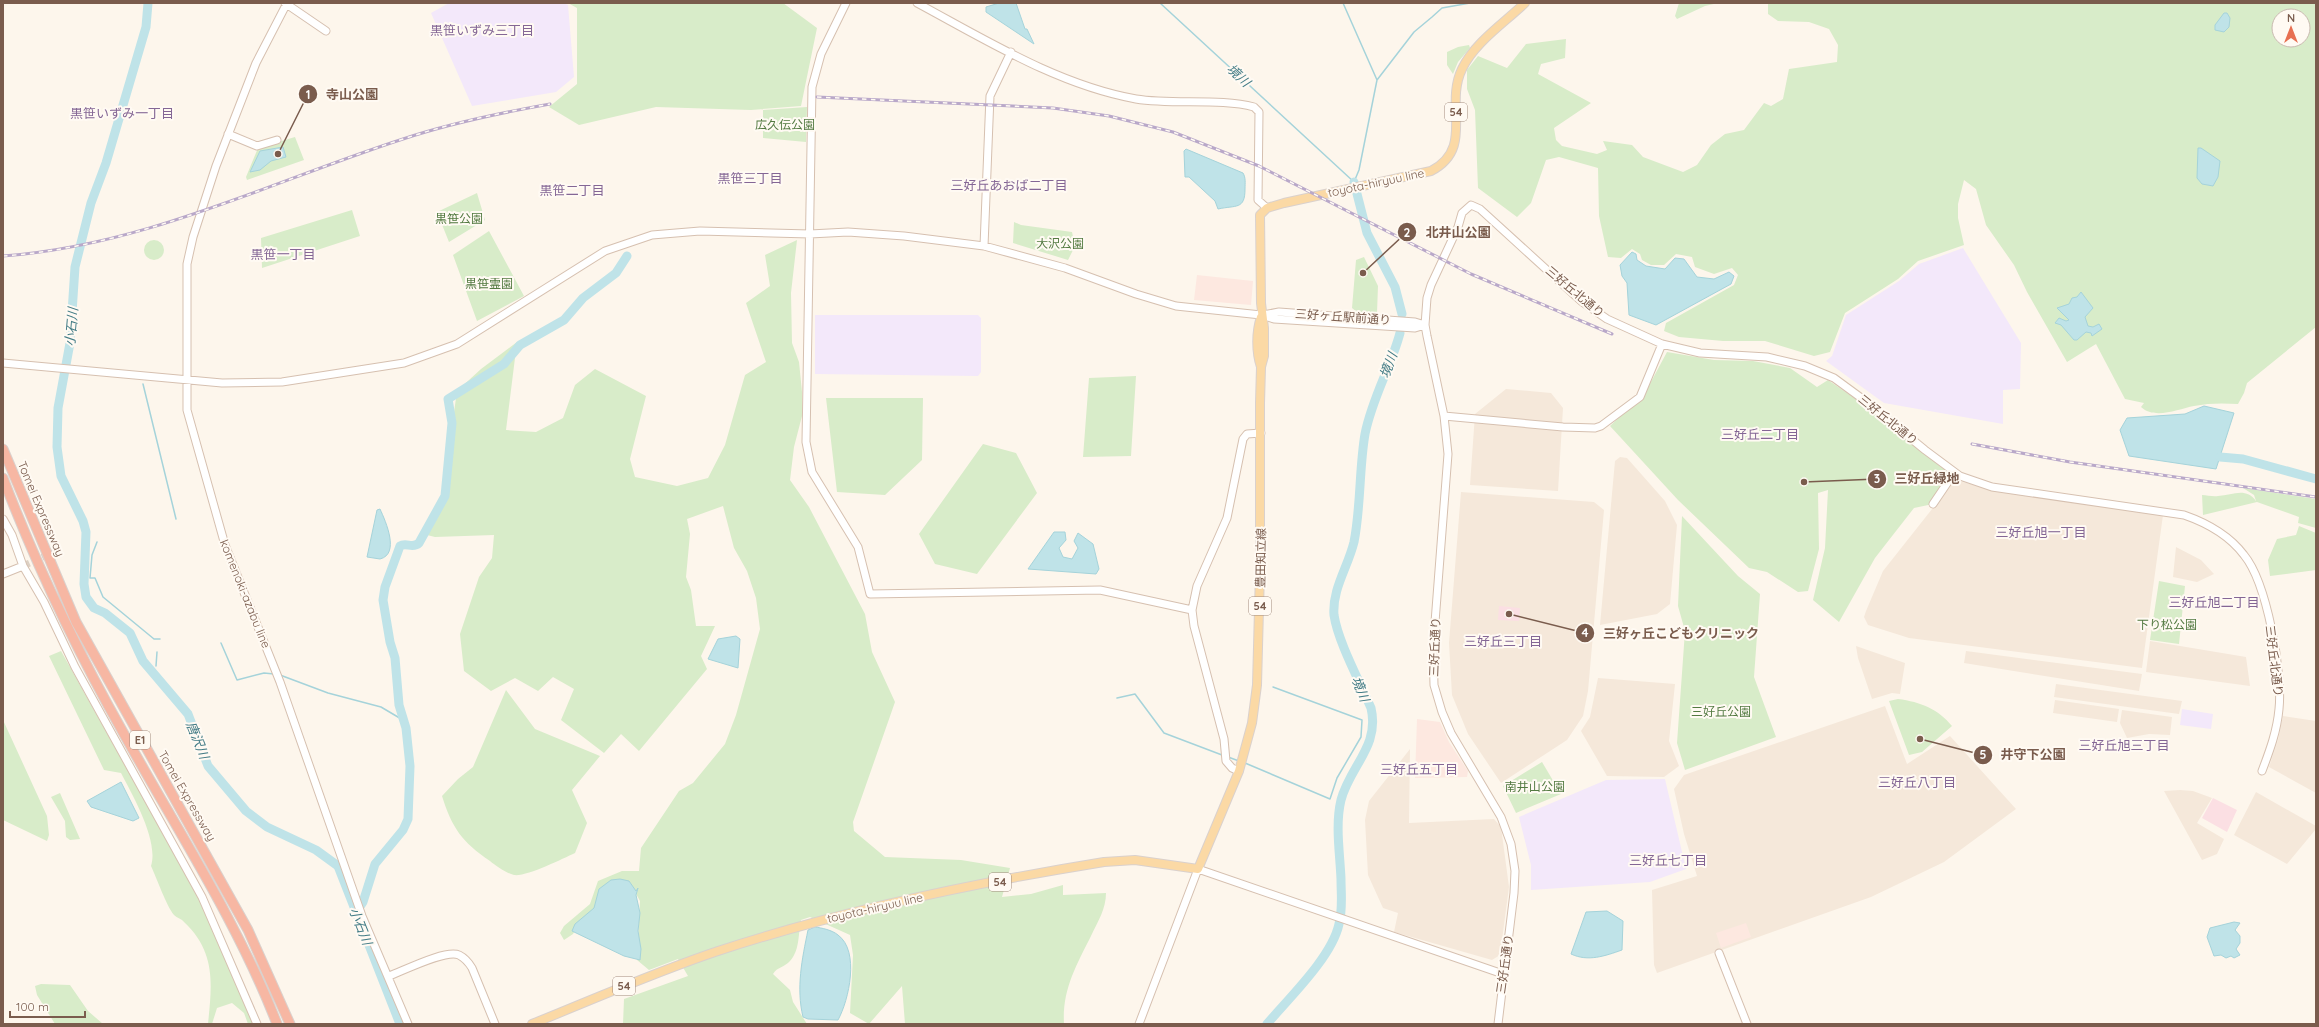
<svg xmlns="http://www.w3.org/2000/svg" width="2319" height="1027" viewBox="0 0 2319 1027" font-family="Quicksand,'Noto Sans JP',sans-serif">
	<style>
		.residential { fill: #f5e8da }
		.commercial { fill: #fde8e0 }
		.education { fill: #f3e8fa }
		.medical { fill: #fbdfe3 }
		.green { fill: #d8ecc9; fill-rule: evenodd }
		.water { fill: #bfe3e8; stroke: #a5d3da }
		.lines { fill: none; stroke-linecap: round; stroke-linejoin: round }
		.stream { stroke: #a5d3da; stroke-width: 1.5 }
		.river { stroke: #bfe3e8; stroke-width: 9 }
		.secondary-tunnel { stroke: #dcd0c4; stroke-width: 7; stroke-dasharray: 7 3.5; stroke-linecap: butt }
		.secondary-casing { stroke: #d6c0b0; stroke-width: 9 }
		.primary-casing { stroke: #dad1cd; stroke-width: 10 }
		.highway-casing { stroke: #dad1cd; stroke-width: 11 }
		.secondary { stroke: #fff; stroke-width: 7 }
		.primary { stroke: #fbd9a5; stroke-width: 8 }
		.highway { stroke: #f7b7a3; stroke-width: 9 }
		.rail-casing { stroke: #b9a8c9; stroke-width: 3 }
		.rail { stroke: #fffaf3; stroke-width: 1.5; stroke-dasharray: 4.5; stroke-linecap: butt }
		.labels { text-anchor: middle; stroke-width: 4; stroke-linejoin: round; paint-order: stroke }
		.shield { fill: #fffaf3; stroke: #a28b7f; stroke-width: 1 }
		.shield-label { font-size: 11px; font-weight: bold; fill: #7a5c4d }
		.park-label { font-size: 12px; fill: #537a41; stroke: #fffaf3 }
		.street-label { font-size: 12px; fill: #7a5c4d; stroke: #fffaf3 }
		.neighbourhood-label { font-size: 13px; fill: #846695; stroke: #fffaf3 }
		.water-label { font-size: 13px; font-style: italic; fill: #437c86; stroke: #fffaf3 }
		.leader { fill: none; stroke: #7a5c4d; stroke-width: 1.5 }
		.callout-dot { fill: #7a5c4d; stroke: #fffaf3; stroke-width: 1.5 }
		.mark-label { font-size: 12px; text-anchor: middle; font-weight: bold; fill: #fff }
		.callout-label { font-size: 13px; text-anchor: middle; font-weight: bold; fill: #7a5c4d; stroke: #fffaf3; stroke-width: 4; stroke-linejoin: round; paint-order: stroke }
	</style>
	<rect width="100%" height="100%" fill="#fdf6ec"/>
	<!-- residential -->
	<path class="residential" d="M1506 389 1551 393 1563 408 1558 491 1470 485 1475 414Z
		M1620 457 1627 458 1665 501 1677 525 1670 604 1657 614 1600 625 1615 461Z
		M1955 480 2002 492 2163 515 2142 668 1909 638 1868 625 1864 617 1866 611 1883 571Z
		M1461 492 1594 502 1604 510 1588 691 1583 716 1567 740 1501 783 1468 734 1452 695 1449 643Z
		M2176 547 2201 560 2214 574 2197 582 2173 577Z
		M2150 641 2246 657 2250 686 2146 672Z
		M1856 646 1905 663 1900 694 1892 693 1872 699 1858 658Z
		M1966 651 2142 674 2139 691 1964 663Z
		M1598 678 1675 684 1669 741 1679 766 1664 777 1607 776 1581 731 1590 717Z
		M2056 684 2182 701 2179 714 2054 697Z
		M2055 700 2119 709 2117 722 2053 713Z
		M1885 706 1907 764 1950 736 2016 809 1944 862 1871 897 1657 973 1654 965 1652 890 1697 876 1684 834 1674 789 1684 775Z
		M2122 710 2172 717 2170 735 2149 734 2127 738 2120 723Z
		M2283 716 2316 721V793L2269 767 2278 740Z
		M1410 749 1409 823 1494 819 1501 827 1509 887 1500 955 1492 960 1394 932 1398 913 1383 908 1368 875 1365 820 1369 801Z
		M2180 790 2193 791 2212 798 2197 823 2224 839 2217 854 2202 860 2164 791Z
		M2256 792 2316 826V829L2287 864 2234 835Z"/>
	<!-- commercial -->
	<path class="commercial" d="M1197 275 1253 281 1251 305 1194 300Z
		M1417 719 1440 722 1449 742 1468 771 1467 777 1415 778Z
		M1746 923 1751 937 1721 948 1716 933Z"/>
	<!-- education -->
	<path class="education" d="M449 3H564L568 5 574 77 556 92 472 106 431 13Z
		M1963 248 2021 343 2020 389 2003 390V424L1884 403 1826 361 1832 356 1846 315 1899 281 1919 264Z
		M815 315H978L981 318V372L978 376 815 374Z
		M2182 709 2213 714 2211 729 2180 725Z
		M1665 779 1686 869 1650 882 1531 890V865L1519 817 1606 780Z"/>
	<!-- medical -->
	<path class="medical" d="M1499 606 1520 608 1519 621 1498 620Z
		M2213 798 2237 810 2227 832 2202 818Z"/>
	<!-- green -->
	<path class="green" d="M568 3H783L817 28 801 106 751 110 656 107 579 125 549 107 577 84V8Z
		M1679 3H1718L1705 6 1677 19 1675 16Z
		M1768 3H2316V327L2247 383 2244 393 2238 404C2223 403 2208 403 2194 406 2178 409 2155 420 2141 407L2144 403 2125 399 2096 344 2067 362 2027 292 2014 265 1986 225 1976 189 1964 180 1958 204V218L1964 245 1918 261 1898 279 1845 313 1830 352 1814 356 1765 341H1723L1679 337 1664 331 1666 323 1734 285 1738 275 1732 268 1714 274 1695 267 1692 257 1676 254 1664 265H1651L1642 260 1640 254 1632 249 1621 258 1608 257 1599 216 1598 168 1559 157 1546 160 1531 203 1517 217 1478 188 1475 110 1467 89V70L1478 56 1507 68 1526 44 1566 39 1565 58 1541 64 1538 74 1591 103 1554 128 1556 140 1562 146 1597 154 1607 150 1603 141 1632 145 1643 157 1683 172 1697 165 1711 145 1725 134 1744 130 1764 103 1771 106 1783 99 1789 69 1837 62 1838 45 1829 29 1809 22 1778 21 1768 14ZM2279 16H2303V40H2279Z
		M1469 45 1470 48 1458 62 1453 74 1447 65V52L1458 47Z
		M807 107 806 142 763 138V110Z
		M295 137 304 160 247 180 246 177 258 148Z
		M477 193 485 220 449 242 437 212Z
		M352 210 360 236 262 268 261 238Z
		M1014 222 1021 225 1072 232 1075 246 1068 260 1013 243Z
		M489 231 524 296 477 321 453 255Z
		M797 240 791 293 792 343 799 362 802 392V416L794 447 790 480 809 507 865 614 872 652 895 702 853 822 854 831 885 857 961 860 1010 868 1002 897 1031 894 1063 885V895L1106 893C1106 909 1098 921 1091 936 1076 966 1062 990 1064 1024H905L902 986 869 1024 850 1013 853 955 850 935 810 917 801 920C798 934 800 950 790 961 785 967 777 967 773 974L790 990 793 1002 807 1024H623L624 999 688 976 678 959 649 970 637 960 640 901 629 881 614 883 588 921 577 927 573 934 564 940 560 933 564 926 590 904 598 881 622 871H639L641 848 679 791 693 783 725 744 736 715 760 629 756 598 747 571 734 548 723 506 687 519 690 534 686 577 691 590 696 626H715L701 656 707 669 639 751 621 734 604 753 561 720 574 689 553 677 538 691 515 678 491 691 464 671 460 634 479 577 492 558 494 535 435 537 423 534 446 499 448 455 457 391 481 369 517 342 506 430 536 432 563 418 575 385 595 369 646 396 630 459 635 477 677 486 708 478 725 445 745 375 766 362 746 303 770 286 765 255Z
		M144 250a10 10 0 1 1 20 0a10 10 0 1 1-20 0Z
		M1364 257 1378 286 1377 313 1357 312 1352 308 1356 260Z
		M1667 352 1714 360 1753 361 1790 368 1817 387 1828 380 1914 439 1951 473 1933 504 1914 508 1889 540 1875 558 1839 622 1813 600 1825 548 1828 490 1818 493 1819 549 1808 591 1798 592 1767 572 1749 568 1678 500 1610 426 1645 393Z
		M1136 376 1131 456 1083 457 1089 378Z
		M826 398H923L922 460 885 495 837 492Z
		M983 444 1016 453 1037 493 977 574 935 564 919 534Z
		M2243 488 2316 499V528L2298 523 2299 517 2257 502 2203 515 2202 495C2207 495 2213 497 2218 496 2233 495 2246 487 2256 501L2254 495Z
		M1682 516 1738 576 1760 594 1754 677 1776 737 1685 770 1677 743 1685 631 1678 606Z
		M2299 526 2316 533V570L2270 576 2268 560 2277 539 2296 535Z
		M2159 581 2185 586 2179 644 2150 640Z
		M61 651 199 898 254 1024H248L244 1013 232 1003 217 1008 212 1024H208C212 984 216 952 184 922 182 919 177 918 174 915 166 905 157 879 151 866 159 841 133 796 121 773L104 770 49 656Z
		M506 690 535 729 600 756 572 790 587 823 575 853C562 859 526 877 514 875 506 873 496 866 490 861 462 842 452 828 442 796L458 779 473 767Z
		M1898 699C1921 702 1938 709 1952 726L1922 752 1909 755 1889 701Z
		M3 720 47 816 49 835 47 841 3 820Z
		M1542 762 1561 794 1516 813 1503 786Z
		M60 793 80 839 70 840 66 837 65 821 51 797Z
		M41 984 70 985 88 1011 103 1024H55L37 995 35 986Z"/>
	<!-- water -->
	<path class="water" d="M999 3H1016L1025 29H1027L1034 44 986 12V7Z
		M2224 13H2227L2230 18 2229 27 2224 32 2215 30V25Z
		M283 147 286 157 271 161 260 170 250 172 260 151Z
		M2198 148H2201L2220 161 2218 177 2213 186 2202 184 2197 178Z
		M1186 149 1243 173C1246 178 1245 183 1245 189 1245 210 1236 205 1218 209L1215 201 1189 177H1185L1184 151Z
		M1632 252 1636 254 1637 260 1646 266 1665 269 1675 258 1684 259 1697 277 1714 279 1729 272 1734 276 1731 284 1656 325 1629 315 1627 283 1622 276 1620 265Z
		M2081 292 2093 308 2085 317 2088 326 2093 327 2099 324 2102 329 2092 336 2091 333 2086 332 2077 340H2074L2061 325 2055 323 2059 318 2066 321 2069 320 2057 308 2069 304 2072 298 2077 297Z
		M2204 406 2234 413 2216 469 2129 456 2120 430 2127 418 2185 414Z
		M380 509C386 522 400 554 380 559L367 557 377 510Z
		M1054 532H1065L1066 540 1059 548 1063 557 1072 559 1078 548 1074 541 1078 533 1093 544 1099 569 1096 574 1028 569Z
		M736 636 740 639 738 668 708 659 718 639Z
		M121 782 139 818 133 821 91 807 87 801Z
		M620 879 629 881 636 891 638 888 636 895 640 913 638 931 641 949 640 960 624 956 572 931 575 924 594 908 599 889 611 880Z
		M1607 911 1623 921 1622 950C1605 956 1588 962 1571 954L1586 912Z
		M2234 922 2240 923 2235 930 2240 936V943L2236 949 2240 955 2234 958 2231 956 2226 958 2221 955 2214 956 2207 937 2210 928Z
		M815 927C822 928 832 930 838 935 860 951 849 1000 838 1020L808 1019 803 1017C796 988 802 959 808 930Z"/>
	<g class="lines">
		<!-- stream -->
		<path class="stream" d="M1160 3 1354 182 1359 170 1377 80 1414 32 1432 17 1442 8 1470 3
			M1343 3 1377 80
			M143 384 176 519
			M97 542 92 555 90 578H95L103 597 154 639H160
			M221 643 237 680 264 673 274 674
			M156 666 157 652
			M280 675 328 693 381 707 403 720
			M1117 698 1135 694 1164 733 1222 755
			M1228 757 1239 761
			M1245 763 1330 799 1337 778 1361 737 1362 720 1273 687"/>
		<!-- river -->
		<path class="river" d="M148 3 146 27 106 163 91 203 75 267 70 343 58 408 57 447 61 476 83 521 86 532 84 584 86 597 94 608 105 613 130 633 143 661 188 714 208 766 246 811 267 827 316 850 338 866 400 1024
			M1354 182 1367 233 1395 287 1402 314
			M2220 457 2243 459 2316 479
			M355 914 363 902 375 864 403 830 408 819 410 766 406 728 399 705 395 658 390 642 383 600 385 587 400 546C406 542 413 549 419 543L445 496 452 423 448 399 504 364 520 345 564 320 583 298 616 273 627 256
			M1267 1024C1289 998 1332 957 1339 924 1343 909 1341 894 1341 879 1340 854 1335 825 1341 800 1350 766 1380 746 1371 708 1360 682 1338 642 1334 615 1332 589 1348 567 1354 542 1361 507 1359 469 1365 434 1372 398 1391 367 1400 333"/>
		<!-- secondary-tunnel -->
		<path class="secondary-tunnel" d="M23 566 61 549"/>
		<defs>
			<path id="secondary" d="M285 3 326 31
				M287 3 256 63 216 166 193 237 187 264V410L225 545 280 682 362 916 408 1024
				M846 3 821 54 812 87 806 442 812 472 858 547 870 594 1100 590 1192 610
				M917 3C986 40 1058 85 1136 99 1173 105 1220 98 1254 107L1259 112 1258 200 1267 208
				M228 134 257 146 277 140
				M984 246 990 96 1011 52
				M1263 315 1279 312 1415 322 1425 325
				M3 363 222 383 282 382 404 363 457 344 605 251 652 235 700 231 810 234 848 232 904 236 984 246 1065 268 1136 294 1176 306 1261 315 1274 319 1415 328 1425 325
				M1444 416 1563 427 1595 428 1601 426 1640 397 1662 344
				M1933 504 1954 473
				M3 519 12 535 23 566 44 602 75 667 202 897 257 1024
				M3 574 23 566
				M1239 771 1232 768 1226 761 1224 739 1194 626 1192 610 1197 586 1227 518 1243 439 1247 434 1261 433
				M1719 953 1747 1024
				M389 976C403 971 446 949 459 955 465 958 469 963 472 968L495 1024
				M1139 1024 1198 869 1503 974
				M1498 1024 1514 893 1515 871 1511 844 1501 817 1451 733 1442 712 1434 685 1433 648 1448 454 1444 416 1427 336 1425 325 1427 298 1431 285 1458 227 1462 213 1471 205 1480 209 1581 301 1607 319 1662 344 1700 353 1767 357 1805 366 1834 378 1864 400 1925 450 1960 476 1992 487 2184 515C2207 523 2229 535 2244 555 2267 583 2283 673 2279 709 2277 731 2270 750 2262 771"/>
			<path id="primary" d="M1261 317C1256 332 1256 352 1261 367
				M532 1024C594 999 655 972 718 951 843 910 974 883 1104 862L1135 860 1198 869 1239 771 1252 723 1257 685 1260 571V403L1261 367 1264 356V328L1261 303 1260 215 1267 208 1284 203 1431 171C1475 148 1444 106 1462 69 1474 43 1504 23 1525 3"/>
			<path id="highway" d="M3 449 76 622 248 930 290 1024
				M3 478C37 567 77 651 124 734 177 830 237 921 277 1024"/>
		</defs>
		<!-- secondary casing -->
		<use href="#secondary" class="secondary-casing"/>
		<!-- primary casing -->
		<use href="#primary" class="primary-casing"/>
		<!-- highway casing -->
		<use href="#highway" class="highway-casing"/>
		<!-- secondary -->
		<use href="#secondary" class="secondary"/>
		<!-- primary -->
		<use href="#primary" class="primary"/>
		<!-- highway -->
		<use href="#highway" class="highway"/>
		<defs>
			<path id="rail" d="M817 97 1053 108 1109 116 1173 132 1259 166 1471 274 1612 334
				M3 256C144 246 270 182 403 139 451 123 500 113 550 104
				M1972 444 2070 462 2316 497"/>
		</defs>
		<!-- rail casing -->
		<use href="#rail" class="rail-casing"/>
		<!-- rail -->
		<use href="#rail" class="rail"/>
	</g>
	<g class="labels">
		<!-- shield labels -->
		<g class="shield">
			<rect x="1445" y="103" width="22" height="18" rx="3"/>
			<rect x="1249" y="597" width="22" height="18" rx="3"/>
			<rect x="130" y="731" width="20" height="18" rx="3"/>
			<rect x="989" y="873" width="22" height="18" rx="3"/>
			<rect x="613" y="977" width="22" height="18" rx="3"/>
		</g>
		<g class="shield-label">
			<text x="1456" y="116">54</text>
			<text x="1260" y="610">54</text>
			<text x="140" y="744">E1</text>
			<text x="1000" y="886">54</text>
			<text x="624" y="990">54</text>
		</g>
		<!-- park labels -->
		<g class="park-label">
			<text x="785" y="129">広久伝公園</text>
			<text x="459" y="223">黒笹公園</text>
			<text x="1060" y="248">大沢公園</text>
			<text x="489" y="288">黒笹霊園</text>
			<text x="2167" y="629">下り松公園</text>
			<text x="1721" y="716">三好丘公園</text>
			<text x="1535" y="791">南井山公園</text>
		</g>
		<!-- street labels -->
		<g class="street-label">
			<text transform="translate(1376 183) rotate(-12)" y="4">toyota-hiryuu line</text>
			<text transform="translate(1575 292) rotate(40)" y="4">三好丘北通り</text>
			<text transform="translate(1343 317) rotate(4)" y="4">三好ヶ丘駅前通り</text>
			<text transform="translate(1888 420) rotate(39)" y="4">三好丘北通り</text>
			<text transform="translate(41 509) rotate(67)" y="4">Tomei Expressway</text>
			<text transform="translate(1261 558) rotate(-89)" y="4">豊田知立線</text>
			<text transform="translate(245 594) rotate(68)" y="4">komenoki-azabu line</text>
			<text transform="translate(1435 647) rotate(-88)" y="4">三好丘通り</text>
			<text transform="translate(2274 661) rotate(83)" y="4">三好丘北通り</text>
			<text transform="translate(187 796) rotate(60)" y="4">Tomei Expressway</text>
			<text transform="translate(875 908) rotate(-13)" y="4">toyota-hiryuu line</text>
			<text transform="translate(1505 964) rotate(-82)" y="4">三好丘通り</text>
		</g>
		<!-- neighbourhood labels -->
		<g class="neighbourhood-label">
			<text x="482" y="35">黒笹いずみ三丁目</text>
			<text x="122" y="118">黒笹いずみ一丁目</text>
			<text x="750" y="183">黒笹三丁目</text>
			<text x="1009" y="190">三好丘あおば二丁目</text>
			<text x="572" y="195">黒笹二丁目</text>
			<text x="283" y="259">黒笹一丁目</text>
			<text x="1760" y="439">三好丘二丁目</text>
			<text x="2041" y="537">三好丘旭一丁目</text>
			<text x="2214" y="607">三好丘旭二丁目</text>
			<text x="1503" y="646">三好丘三丁目</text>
			<text x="2124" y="750">三好丘旭三丁目</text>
			<text x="1419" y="774">三好丘五丁目</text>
			<text x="1917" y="787">三好丘八丁目</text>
			<text x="1668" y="865">三好丘七丁目</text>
		</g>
		<!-- water labels -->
		<g class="water-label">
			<text transform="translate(1239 75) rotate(43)" y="5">境川</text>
			<text transform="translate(71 327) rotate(-85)" y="5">小石川</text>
			<text transform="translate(1388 365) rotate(-70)" y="5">境川</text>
			<text transform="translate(1361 689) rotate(68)" y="5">境川</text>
			<text transform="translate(198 740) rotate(68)" y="5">唐沢川</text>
			<text transform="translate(361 926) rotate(68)" y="5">小石川</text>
		</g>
	</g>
	<!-- callouts -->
	<path class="leader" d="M278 154L308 94M1363 273L1407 232M1804 482L1877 479M1509 614L1585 633M1920 739L1983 755"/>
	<g class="callout-dot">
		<circle cx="278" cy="154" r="4"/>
		<circle cx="1363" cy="273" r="4"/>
		<circle cx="1804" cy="482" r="4"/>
		<circle cx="1509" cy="614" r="4"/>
		<circle cx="1920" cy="739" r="4"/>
		<circle cx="308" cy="94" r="10"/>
		<circle cx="1407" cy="232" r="10"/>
		<circle cx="1877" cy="479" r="10"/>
		<circle cx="1585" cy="633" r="10"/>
		<circle cx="1983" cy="755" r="10"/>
	</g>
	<g class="mark-label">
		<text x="308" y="99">1</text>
		<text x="1407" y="237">2</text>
		<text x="1877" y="483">3</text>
		<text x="1585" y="637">4</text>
		<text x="1983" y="759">5</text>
	</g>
	<g class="callout-label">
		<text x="352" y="99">寺山公園</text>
		<text x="1458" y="237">北井山公園</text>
		<text x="1927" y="483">三好丘緑地</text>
		<text x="1681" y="638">三好ヶ丘こどもクリニック</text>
		<text x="2033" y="759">井守下公園</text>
	</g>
	<!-- border -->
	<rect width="2319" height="1027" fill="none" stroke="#7a5c4d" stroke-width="8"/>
	<!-- north arrow -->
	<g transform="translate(2291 28)"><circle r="19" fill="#fffaf3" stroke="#cabbb1"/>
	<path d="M0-3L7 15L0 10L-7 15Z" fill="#e76f51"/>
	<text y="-6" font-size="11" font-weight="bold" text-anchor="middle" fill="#7a5c4d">N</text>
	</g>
	<!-- scale -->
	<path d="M10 1011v6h75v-6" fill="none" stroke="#7a5c4d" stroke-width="2"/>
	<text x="16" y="1011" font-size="12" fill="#7a5c4d" stroke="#fffaf3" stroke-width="3" paint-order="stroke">100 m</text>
</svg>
